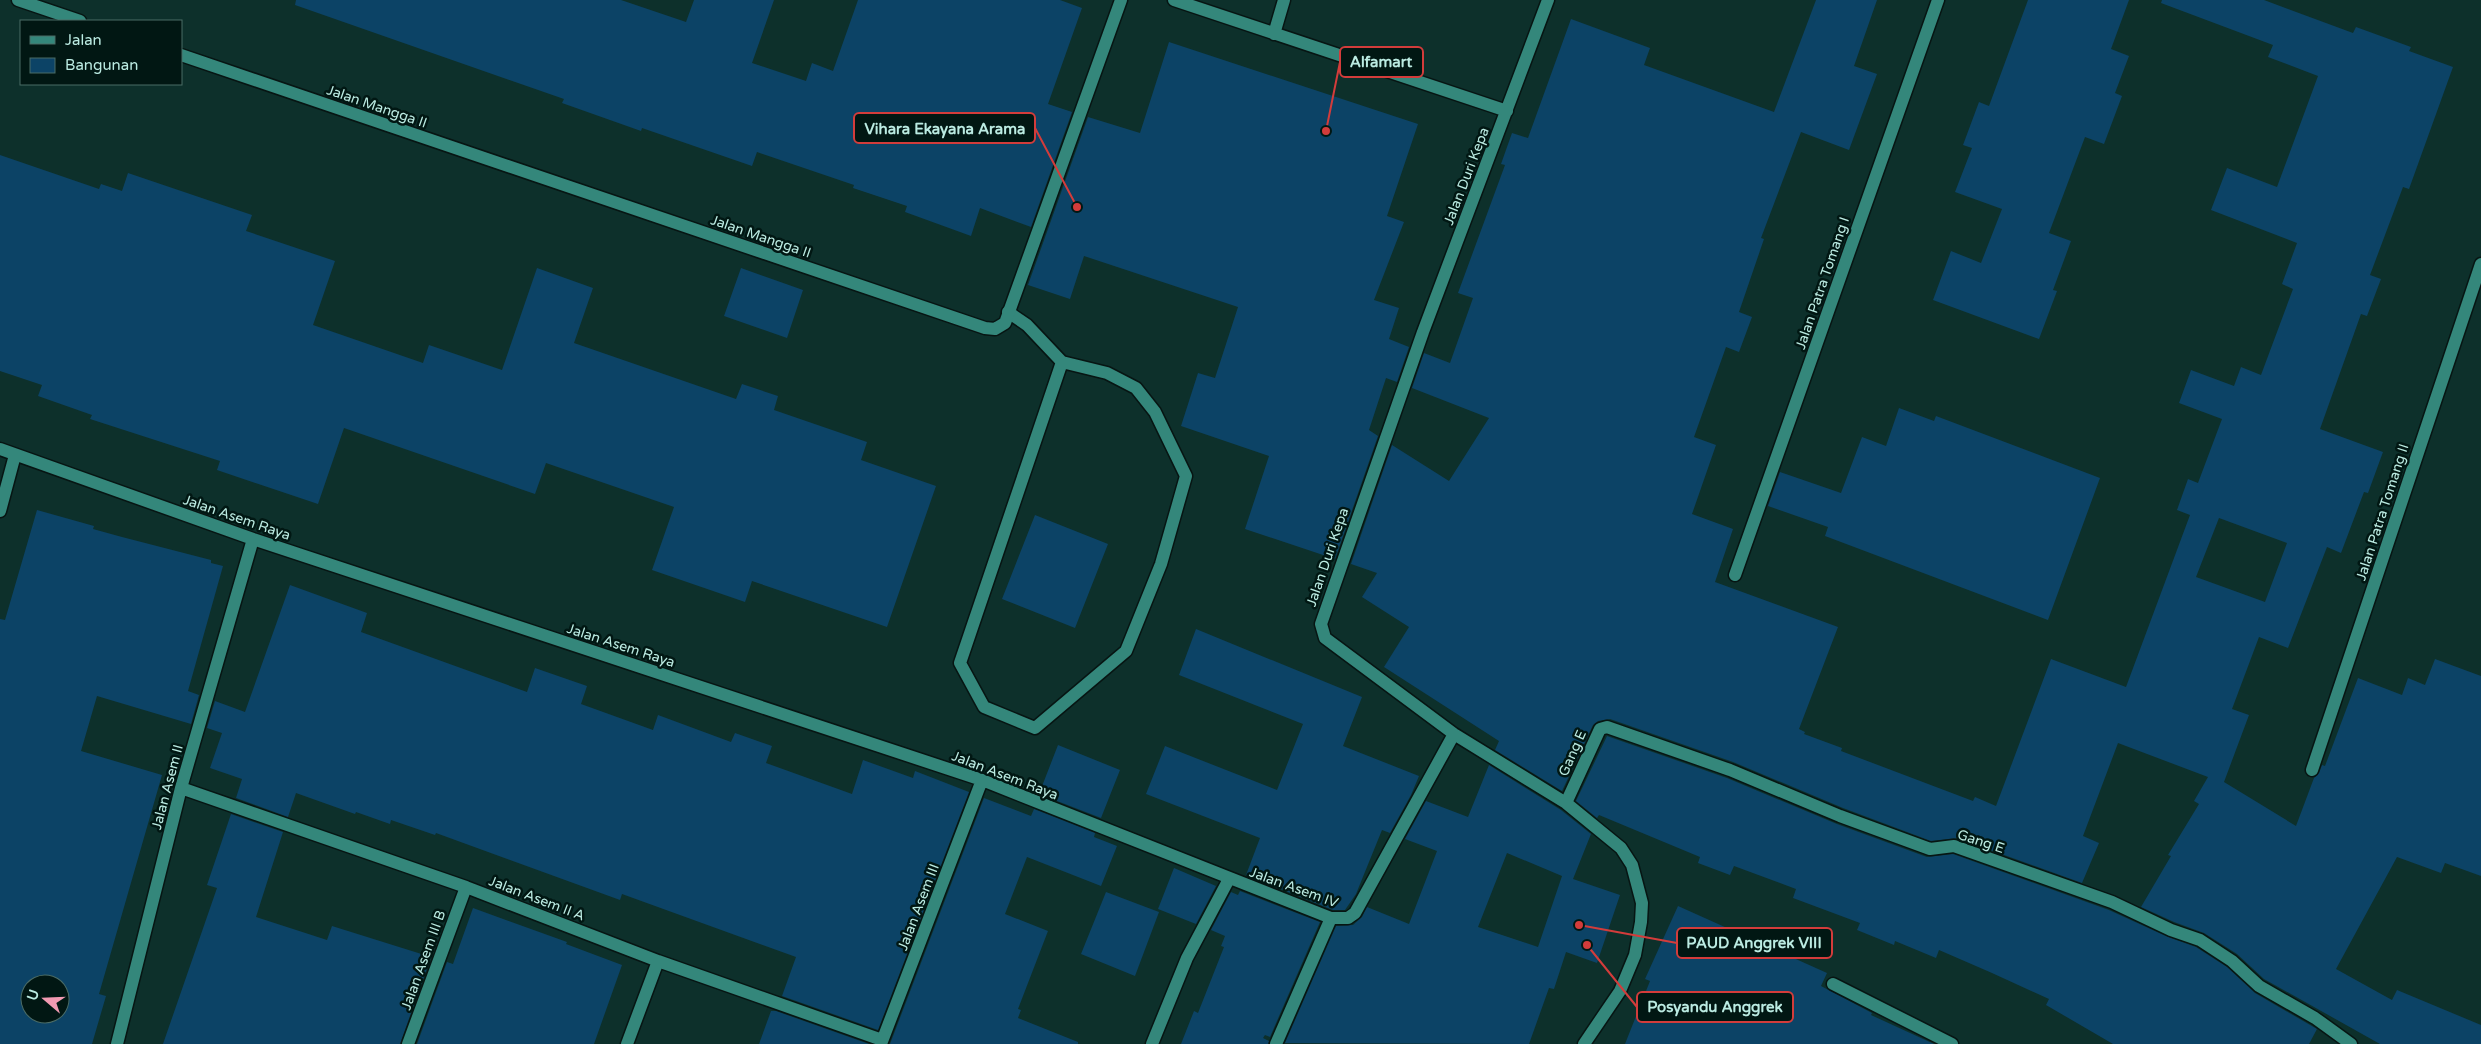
<svg xmlns="http://www.w3.org/2000/svg" width="2481" height="1044" viewBox="0 0 2481 1044" font-family="'Varela Round',sans-serif">
	<style>
		.building { fill: #0c4366; fill-rule: evenodd }
		.lines { fill: none; stroke-linecap: round; stroke-linejoin: round }
		.service-casing { stroke: #071513; stroke-width: 15 }
		.minor-casing { stroke: #071513; stroke-width: 15 }
		.service { stroke: #34877b; stroke-width: 12 }
		.minor { stroke: #34877b; stroke-width: 12 }
		.labels { text-anchor: middle; stroke-width: 5; stroke-linejoin: round; paint-order: stroke }
		.street-label { font-size: 14px; fill: #bbebe2; stroke: #011713 }
		.leader { fill: none; stroke: #d33c3b; stroke-width: 2 }
		.callout-dot { fill: #d33c3b; stroke: #011713; stroke-width: 2 }
		.callout { fill: #011713; stroke: #d33c3b; stroke-width: 2 }
		.callout-label { font-size: 15px; text-anchor: middle; font-weight: bold; fill: #bbebe2 }
	</style>
	<rect width="100%" height="100%" fill="#0d302b"/>
	<!-- building -->
	<path class="building" d="M296 0H621L686 22 694 0H774L752 63 806 81 812 63 833 71 858 0H1060L1082 8 1048 104 1072 112 1031 227 980 208 971 236 905 212 907 206 853 188 854 185 757 152 752 166 642 128 641 131 562 103 564 99 295 5Z
		M1816 0H1877L1854 66 1877 74 1849 150 1801 132 1761 238 1764 239 1739 312 1752 317 1739 352 1726 347 1694 437 1716 445 1692 514 1733 529 1715 582 1838 627 1799 729 1805 732 1804 734 1842 748 1841 751 1973 801 1975 797 1996 806 2051 659 2126 687 2190 515 2177 510 2188 479 2198 483 2222 419 2179 403 2191 370 2234 386 2241 367 2261 375 2293 289 2282 284 2297 243 2211 210 2227 168 2277 187 2318 76 2268 57 2273 45 2161 3 2162 0H2264L2353 33 2356 27 2411 47 2409 51 2453 67 2409 189 2403 187 2370 275 2381 279 2367 316 2361 314 2320 429 2383 452 2368 493 2364 492 2341 553 2327 547 2288 648 2259 637 2232 709 2249 715 2224 782 2296 826 2314 778 2319 773 2322 765 2325 766 2358 678 2402 695 2408 678 2425 685 2435 659 2481 676V876L2445 863 2441 873 2397 857 2336 969 2392 1000 2397 990 2481 1025V1044H2380L2264 979 2237 954 2204 933 2174 922 2141 907 2171 856 2168 855 2199 804 2194 801 2208 777 2118 743 2083 836 2099 843 2082 883 1957 838 1931 841 1843 808 1733 762 1610 719 1598 721 1593 725 1562 791 1495 750 1499 741 1384 667 1409 627 1362 597 1377 573 1351 564 1392 445 1449 481 1489 418 1412 388 1424 353 1450 363 1473 298 1458 293 1505 165 1501 164 1512 133 1528 138 1571 19 1650 48 1644 65 1774 112ZM2219 518 2287 543 2265 602 2196 577Z
		M2028 0H2129L2111 49 2129 56 2115 93 2122 96 2104 144 2085 137 2049 233 2071 241 2053 290 2057 291 2039 339 1933 300 1951 251 1981 263 2002 209 1955 192 1972 148 1963 145 1979 102 1989 106Z
		M1169 42 1418 124 1387 216 1404 222 1374 300 1399 308 1389 339 1409 347 1397 382 1386 378 1369 430 1378 436 1335 559 1245 529 1269 456 1181 426 1198 373 1215 378 1238 307 1084 256 1070 299 1028 285 1088 117 1140 133Z
		M0 155 99 189 101 184 122 191 128 173 252 215 246 231 335 261 313 325 423 363 429 345 502 370 537 268 593 288 574 343 736 399 742 384 778 396 774 410 867 442 861 460 936 486 887 627 752 581 745 602 652 570 674 507 546 463 535 494 344 428 318 504 217 470 220 461 90 419 92 415 38 396 42 385 0 371Z
		M741 268 803 290 787 338 724 316Z
		M1899 408 1934 421 1936 416 2100 478 2048 620 1825 536 1828 527 1768 506 1780 472 1841 493 1862 437 1886 446Z
		M37 510 94 526 93 529 122 537 211 560V563L223 566 188 691 199 695 191 724 97 696 81 751 162 775 99 994 106 996 92 1044H0V619L5 620ZM30 984H60V1014H30Z
		M1035 515 1108 544 1075 628 1002 599Z
		M290 585 367 613 361 632 527 692 535 668 587 686 581 704 653 730 658 715 731 742 735 733 772 746 766 763 852 794 863 760 913 778 915 771 969 792 878 1030 782 996 796 957 622 894 620 900 436 833 435 835 391 820 390 824 356 812 355 814 296 793 288 817 236 798 242 779 210 768 222 733 207 728 215 701 245 712Z
		M1196 629 1362 697 1343 746 1419 776 1411 795 1390 833 1382 830 1356 894 1345 910H1333L1246 875 1260 838 1146 794 1165 746 1277 790 1303 724 1179 675Z
		M1607 736 1727 778 1837 824 1927 857 1953 854 2109 910 2168 937 2196 947 2227 967 2255 993 2317 1029 2309 1044H2113L2046 1005 2049 999 1992 973 1939 950 1936 958 1895 941 1894 945 1857 930 1860 923 1793 898 1796 889 1734 866 1730 875 1698 863 1700 857 1599 815 1597 818 1576 801Z
		M1058 745 1120 770 1101 818 1039 794Z
		M1489 765 1561 810 1591 834 1573 879 1620 895 1597 963 1566 952 1554 989 1549 988 1529 1044 1285 1043 1336 926 1353 925 1362 917 1367 907 1409 924 1437 851 1405 839 1426 801 1468 817ZM1507 853 1562 876 1538 947 1478 927Z
		M984 798 1031 816 1034 809 1095 833 1094 837 1117 846 1101 886 1027 857 1005 914 1048 931 1018 1009 1021 1010 1018 1018 1078 1042V1044H890Z
		M231 814 283 832 256 917 327 940 332 926 431 957 400 1044H163L217 888 207 885Z
		M1174 868 1216 886 1196 924 1158 909Z
		M1240 891 1320 922 1270 1037 1265 1035 1263 1038 1269 1041 1268 1044H1181L1194 1011 1198 1013 1224 947 1221 946 1225 936 1211 930 1231 892 1238 895Z
		M1106 892 1159 912 1135 976 1081 954Z
		M1678 906 1827 973 1821 986 1872 1013 1871 1015 1934 1044H1625L1650 981 1645 979Z
		M473 908 567 942 566 944 622 965 594 1044H417L447 962 453 964Z
		M771 1011H776L869 1044H759Z"/>
	<g class="lines">
		<defs>
			<path id="service" d="M1008 312 1027 325 1062 362 1107 373 1136 388 1155 412 1186 476 1161 564 1126 651 1035 728 984 707 960 663 1062 362"/>
			<path id="minor" d="M18 0 80 21
				M1174 0 1507 111
				M1548 0 1423 332 1321 624 1325 638 1454 734 1566 803 1621 848 1632 865 1642 903 1641 922 1635 955 1620 991 1584 1044
				M1274 34 1284 0
				M181 55 985 328 995 329 1005 323 1121 0
				M0 449 253 539 982 780 1331 918H1348L1355 913 1454 734
				M0 511 15 455
				M1735 575 1938 0
				M2312 770 2481 264
				M181 788 466 887 658 961 882 1040
				M1566 803 1600 729 1607 727 1730 770 1840 816 1930 849 1954 846 2112 902 2171 930 2200 940 2232 961 2259 986 2315 1018 2351 1044
				M1833 984 1952 1044
				M117 1044 181 788 253 539
				M408 1044 466 887
				M627 1044 658 961
				M881 1044 982 780
				M1152 1044 1187 958 1229 879
				M1276 1044 1331 918"/>
		</defs>
		<!-- service casing -->
		<use href="#service" class="service-casing"/>
		<!-- minor casing -->
		<use href="#minor" class="minor-casing"/>
		<!-- service -->
		<use href="#service" class="service"/>
		<!-- minor -->
		<use href="#minor" class="minor"/>
	</g>
	<g class="labels">
		<!-- street labels -->
		<g class="street-label">
			<text transform="translate(377 106) rotate(19)" y="5">Jalan Mangga II</text>
			<text transform="translate(1466 176) rotate(-69)" y="5">Jalan Duri Kepa</text>
			<text transform="translate(761 236) rotate(19)" y="5">Jalan Mangga II</text>
			<text transform="translate(1822 283) rotate(-71)" y="5">Jalan Patra Tomang I</text>
			<text transform="translate(2382 512) rotate(-72)" y="5">Jalan Patra Tomang II</text>
			<text transform="translate(237 517) rotate(19)" y="5">Jalan Asem Raya</text>
			<text transform="translate(1327 557) rotate(-71)" y="5">Jalan Duri Kepa</text>
			<text transform="translate(621 645) rotate(18)" y="5">Jalan Asem Raya</text>
			<text transform="translate(1572 753) rotate(-66)" y="5">Gang E</text>
			<text transform="translate(1005 775) rotate(21)" y="5">Jalan Asem Raya</text>
			<text transform="translate(167 787) rotate(-75)" y="5">Jalan Asem II</text>
			<text transform="translate(1981 841) rotate(18)" y="5">Gang E</text>
			<text transform="translate(1294 887) rotate(20)" y="5">Jalan Asem IV</text>
			<text transform="translate(537 898) rotate(21)" y="5">Jalan Asem II A</text>
			<text transform="translate(918 907) rotate(-69)" y="5">Jalan Asem III</text>
			<text transform="translate(423 960) rotate(-70)" y="5">Jalan Asem III B</text>
		</g>
	</g>
	<!-- callouts -->
	<path class="leader" d="M1326 131L1340 62M1077 207L1035 128M1579 925L1677 943M1587 945L1637 1007"/>
	<g class="callout-dot">
		<circle cx="1326" cy="131" r="5"/>
		<circle cx="1077" cy="207" r="5"/>
		<circle cx="1579" cy="925" r="5"/>
		<circle cx="1587" cy="945" r="5"/>
	</g>
	<g class="callout">
		<rect x="1340" y="47" width="83" height="30" rx="5"/>
		<rect x="854" y="113" width="181" height="30" rx="5"/>
		<rect x="1677" y="928" width="155" height="30" rx="5"/>
		<rect x="1637" y="992" width="156" height="30" rx="5"/>
	</g>
	<g class="callout-label">
		<text x="1381" y="67">Alfamart</text>
		<text x="945" y="134">Vihara Ekayana Arama</text>
		<text x="1754" y="948">PAUD Anggrek VIII</text>
		<text x="1715" y="1012">Posyandu Anggrek</text>
	</g>
	<!-- legend -->
	<rect x="20" y="20" width="162" height="65" fill="#011713" stroke="#4b6c66"/>
	<rect x="30" y="36" width="25" height="8" fill="#34877b" stroke="#4b6c66"/>
	<text x="65" y="45" font-size="15" fill="#bbebe2">Jalan</text>
	<rect x="30" y="58" width="25" height="15" fill="#0c4366" stroke="#4b6c66"/>
	<text x="65" y="70" font-size="15" fill="#bbebe2">Bangunan</text>
	<!-- north arrow -->
	<g transform="translate(45 999) rotate(289)"><circle r="24" fill="#011713" stroke="#4b6c66"/>
	<path d="M0-4L9 19L0 12L-9 19Z" fill="#f19ab2"/>
	<text y="-8" font-size="14" font-weight="bold" text-anchor="middle" fill="#bbebe2">U</text>
	</g>
</svg>
